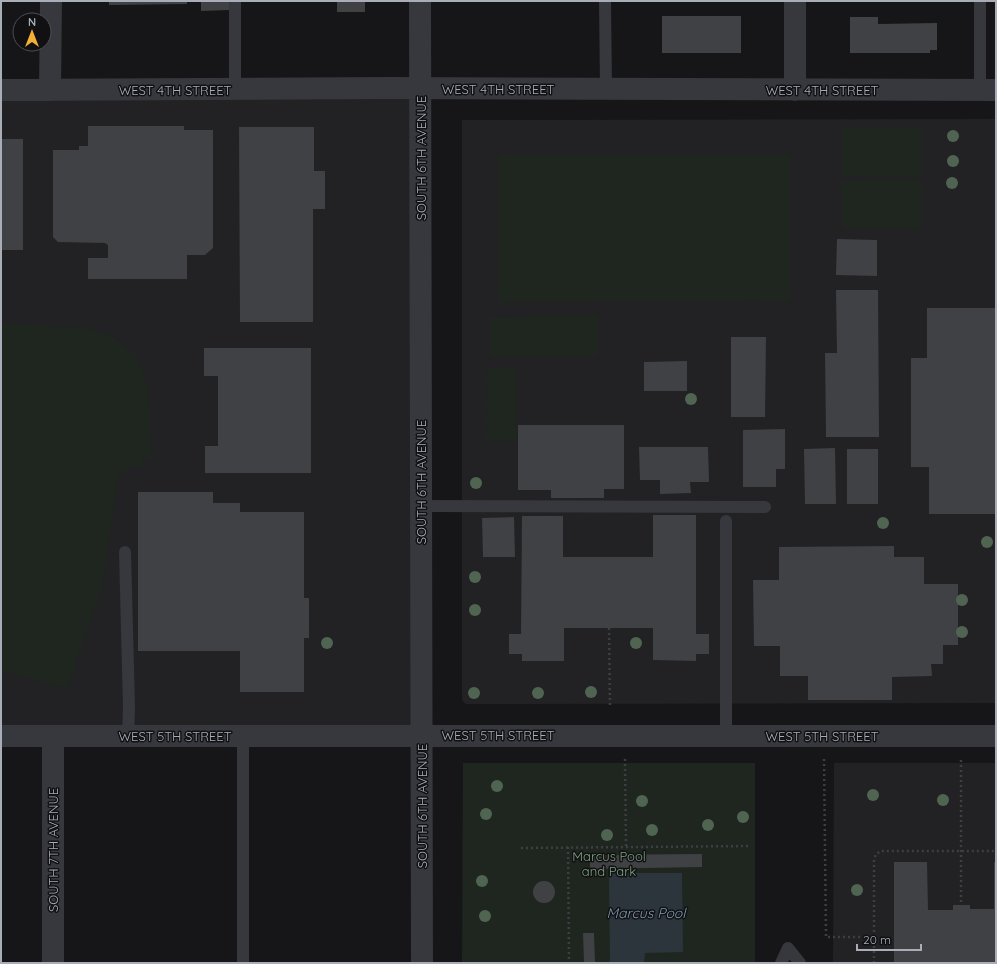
<svg xmlns="http://www.w3.org/2000/svg" width="997" height="964" viewBox="0 0 997 964" font-family="Quicksand,sans-serif">
	<style>
		.built { fill: #222225 }
		.green { fill: #1e261f }
		.water { fill: #2c353c }
		.building { fill: #404145 }
		.lines { fill: none; stroke-linecap: round; stroke-linejoin: round }
		.path { stroke: #3d3f44; stroke-width: 2.5; stroke-dasharray: 2 3; stroke-linecap: butt }
		.service { stroke: #37383d; stroke-width: 12 }
		.minor { stroke: #37383d; stroke-width: 22 }
		.tree { fill: #506452 }
		.labels { text-anchor: middle; stroke-width: 3; stroke-linejoin: round; paint-order: stroke }
		.street-label { font-size: 13px; fill: #a8adb8; stroke: #111113 }
		.park-label { font-size: 13px; fill: #7fa381; stroke: #111113 }
		.water-label { font-size: 14px; font-style: italic; fill: #7f9bb3; stroke: #111113 }
	</style>
	<rect width="100%" height="100%" fill="#161618"/>
	<!-- built -->
	<path class="built" d="M421 88V735L1 736V90Z
		M996 119V703L466 704 462 700V120Z
		M834 763H996V963H833Z"/>
	<!-- green -->
	<path class="green" d="M842 128H921V176H843Z
		M498 155H790V301L498 302Z
		M921 179V228H843L842 180Z
		M595 315 597 317V354L595 356H492L490 355V318L492 317Z
		M1 323 87 328 112 336 136 354 148 388 152 459H142V468H130L118 475 103 584 67 689 1 670Z
		M487 369H516V441H486Z
		M463 763H755V963H462Z"/>
	<!-- water -->
	<path class="water" d="M609 873H682L683 952 645 953 644 963H610Z"/>
	<!-- building -->
	<path class="building" d="M109 1H187V4L109 5Z
		M201 1H229V10L201 11Z
		M337 1H365V12H337Z
		M662 16H741V53H662Z
		M850 17H878V24L937 23V50H930V53H850Z
		M88 126H184V130H213V248L205 255H187V279H88V258H108V245L105 243 58 242 53 237V150H79V146H88Z
		M239 127H314V171H325V209H313V322H240Z
		M1 139H23V250H1Z
		M837 239 877 240V276L836 275Z
		M836 290H878L879 437H826L825 353H837Z
		M927 308H996V437H995L996 514H929V467H911V358H927Z
		M731 337H766L765 417H731Z
		M204 348H311V473H205V446H218V376H204Z
		M687 361V391H644V362Z
		M518 425H624V489H604V498H551V490H518Z
		M785 429V469H776V487H743V430Z
		M639 447H708L709 482H690L691 493 660 494V480H640Z
		M835 448 836 504H805L804 449Z
		M847 449H878V504H847Z
		M138 492H213V503H240V512H304V598H309V638H304V692H240V651H138Z
		M653 515H696V634H709V654H696V661L653 660V628H564V661H522V654H509V634H521L522 516H563V557H653Z
		M514 517 515 557H483L482 518Z
		M894 546V557H924V584H958V645H943V664H931L932 676 892 677V700H808V676H780V646H754L753 580H779V547Z
		M702 854V867L590 869V855Z
		M894 862H927L928 910H953V905H970V909H994V862H996V963H894Z
		M533 892a11 11 0 1 1 22 0a11 11 0 1 1-22 0Z
		M583 933H594L595 963H584Z"/>
	<g class="lines">
		<!-- path -->
		<path class="path" d="M609 628 610 708
			M625 759 626 847
			M824 759 826 937H874V963
			M961 760V905
			M568 847 569 963
			M521 848 751 846
			M874 937V860L876 854 881 851H996"/>
		<!-- service -->
		<path class="service" d="M605 1 606 90
			M980 1V90
			M235 89V1
			M421 506 765 507
			M726 521V735
			M125 552 129 708 128 736
			M243 963V736
			M781 963 788 948 800 963"/>
		<!-- minor -->
		<path class="minor" d="M420 1 422 963
			M795 1V90
			M1 90 392 88 996 90
			M50 90 51 1
			M1 736H996
			M53 736V963"/>
	</g>
	<!-- trees -->
	<g class="tree">
		<circle cx="953" cy="136" r="6"/>
		<circle cx="953" cy="161" r="6"/>
		<circle cx="952" cy="183" r="6"/>
		<circle cx="691" cy="399" r="6"/>
		<circle cx="476" cy="483" r="6"/>
		<circle cx="883" cy="523" r="6"/>
		<circle cx="987" cy="542" r="6"/>
		<circle cx="475" cy="577" r="6"/>
		<circle cx="962" cy="600" r="6"/>
		<circle cx="475" cy="610" r="6"/>
		<circle cx="962" cy="632" r="6"/>
		<circle cx="327" cy="643" r="6"/>
		<circle cx="636" cy="643" r="6"/>
		<circle cx="591" cy="692" r="6"/>
		<circle cx="474" cy="693" r="6"/>
		<circle cx="538" cy="693" r="6"/>
		<circle cx="497" cy="786" r="6"/>
		<circle cx="873" cy="795" r="6"/>
		<circle cx="943" cy="800" r="6"/>
		<circle cx="642" cy="801" r="6"/>
		<circle cx="486" cy="814" r="6"/>
		<circle cx="743" cy="817" r="6"/>
		<circle cx="708" cy="825" r="6"/>
		<circle cx="652" cy="830" r="6"/>
		<circle cx="607" cy="835" r="6"/>
		<circle cx="482" cy="881" r="6"/>
		<circle cx="857" cy="890" r="6"/>
		<circle cx="485" cy="916" r="6"/>
	</g>
	<g class="labels">
		<!-- street labels -->
		<g class="street-label">
			<text x="498" y="94">WEST 4TH STREET</text>
			<text x="175" y="95">WEST 4TH STREET</text>
			<text x="822" y="95">WEST 4TH STREET</text>
			<text transform="translate(421 158) rotate(-90)" y="5">SOUTH 6TH AVENUE</text>
			<text transform="translate(421 482) rotate(-90)" y="5">SOUTH 6TH AVENUE</text>
			<text x="498" y="740">WEST 5TH STREET</text>
			<text x="175" y="741">WEST 5TH STREET</text>
			<text x="822" y="741">WEST 5TH STREET</text>
			<text transform="translate(422 806) rotate(-90)" y="5">SOUTH 6TH AVENUE</text>
			<text transform="translate(53 850) rotate(-90)" y="5">SOUTH 7TH AVENUE</text>
		</g>
		<!-- park labels -->
		<g class="park-label">
			<text x="609" y="861">Marcus Pool<tspan x="609" dy="15">and Park</tspan></text>
		</g>
		<!-- water labels -->
		<g class="water-label">
			<text x="646" y="918">Marcus Pool</text>
		</g>
	</g>
	<!-- border -->
	<rect width="997" height="964" fill="none" stroke="#a8adb8" stroke-width="4"/>
	<!-- north arrow -->
	<g transform="translate(32 32)"><circle r="19" fill="#111113" stroke="#4d4f55"/>
	<path d="M0-3L7 15L0 10L-7 15Z" fill="#f2b134"/>
	<text y="-6" font-size="11" font-weight="bold" text-anchor="middle" fill="#a8adb8">N</text>
	</g>
	<!-- scale -->
	<path d="M857 944v6h64v-6" fill="none" stroke="#a8adb8" stroke-width="2"/>
	<text x="863" y="944" font-size="12" fill="#a8adb8" stroke="#111113" stroke-width="3" paint-order="stroke">20 m</text>
</svg>
